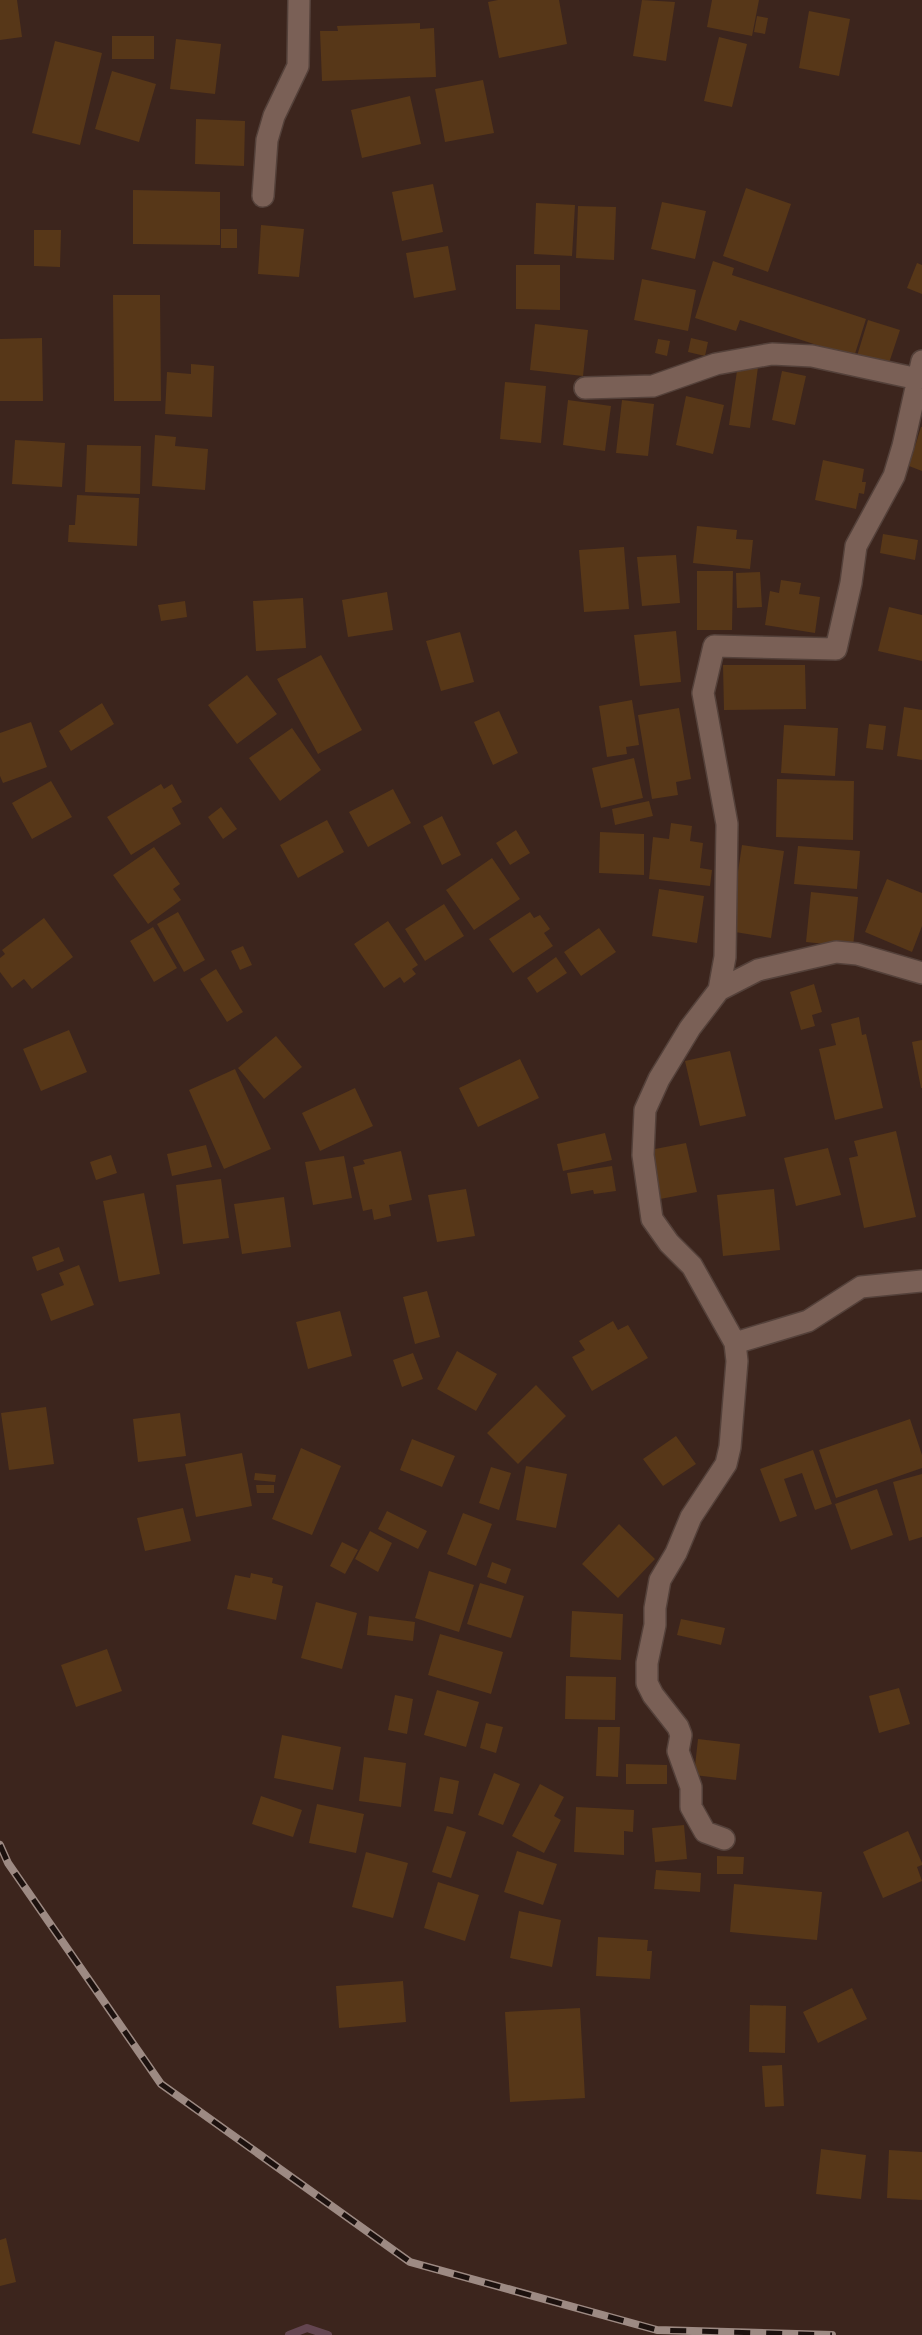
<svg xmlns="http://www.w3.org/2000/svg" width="922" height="2335" viewBox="0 0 922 2335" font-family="'PT Sans Narrow',sans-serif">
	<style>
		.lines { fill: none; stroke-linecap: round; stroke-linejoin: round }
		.stream { stroke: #644651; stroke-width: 8 }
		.building { fill: #573718 }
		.street-casing { stroke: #54413a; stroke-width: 24 }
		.street { stroke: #7a6056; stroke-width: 21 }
		.rail-casing { stroke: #9d8a83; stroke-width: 8 }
		.rail { stroke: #1c110e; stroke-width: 5; stroke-dasharray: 16; stroke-linecap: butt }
	</style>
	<rect width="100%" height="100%" fill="#3c251d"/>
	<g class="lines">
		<!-- stream -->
		<path class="stream" d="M289 2335 307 2328 328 2335"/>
	</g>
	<!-- building -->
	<path class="building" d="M0 0H17L22 37 0 40Z
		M498 0H559L567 44 499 58 488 2Z
		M642 0 675 2 666 61 633 56Z
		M712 0H759L752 36 707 27Z
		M809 11 850 19 839 76 799 68Z
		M757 16 768 18 765 34 754 32Z
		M420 23V29L434 28 436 77 322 81 320 31H338L337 26Z
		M112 36H154V59H112Z
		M719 37 747 44 732 107 704 101Z
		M176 39 221 44 215 94 170 89Z
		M55 41 102 53 80 145 32 133Z
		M112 71 156 84 139 142 95 129Z
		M483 80 494 133 445 142 435 89Z
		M410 96 421 144 362 158 351 110Z
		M196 119 245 121 244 166 195 164Z
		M433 184 443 232 402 241 392 192Z
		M746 188 791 204 768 272 723 256Z
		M133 190 220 192V245L133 244Z
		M662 202 706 211 695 259 651 249Z
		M536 203 575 205 572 256 534 254Z
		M578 206 616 207 614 260 576 258Z
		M261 225 304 229 299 277 258 274Z
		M221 229H237V248H221Z
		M34 230H61L60 267 34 266Z
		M448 246 456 290 414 298 406 253Z
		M713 261 734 268 732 275 866 319 854 357 740 320 736 331 695 318Z
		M917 263 922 265V294L907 288Z
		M516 265H560V310L516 309Z
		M642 279 696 290 688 331 634 320Z
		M113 295H160L161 401H114Z
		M868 320 900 330 888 366 857 356Z
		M535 324 588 330 583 376 530 370Z
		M42 338 43 401H0V339Z
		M691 338 708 342 705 356 688 352Z
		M658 339 670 341 667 356 655 353Z
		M191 364 214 366 212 417 165 414 167 372 191 374Z
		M738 364 758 367 750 428 729 425Z
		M782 371 806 376 795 425 772 420Z
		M505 382 546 386 541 443 500 439Z
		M686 396 724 405 713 454 676 445Z
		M568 400 611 406 605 451 563 445Z
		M622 400 654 404 648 456 616 453Z
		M921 427H922V471L909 466Z
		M155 435 176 437 175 446 208 449 205 490 152 486Z
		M15 440 65 443 62 487 12 484Z
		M87 445 141 446 140 494 85 492Z
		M823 460 864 469 862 482H866L864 494 859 493 856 509 815 500Z
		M77 495 139 498 137 546 68 542 69 525H75Z
		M697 526 737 530 736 539 753 540 750 569 693 563Z
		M883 534 918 540 915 560 880 553Z
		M624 547 629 609 584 612 579 550Z
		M676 555 680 603 642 606 637 557Z
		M697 571H733L732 630H697Z
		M760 572 762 607 737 608 736 573Z
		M781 580 801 583 799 594 820 597 815 633 765 625 770 591 779 593Z
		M387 592 393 630 348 637 342 600Z
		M303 598 306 648 256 651 253 601Z
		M185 601 187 617 161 621 158 605Z
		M889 607 922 615V661L878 651Z
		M676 631 681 682 640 686 634 635Z
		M460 632 474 682 441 691 426 641Z
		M321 655 362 730 318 754 277 679Z
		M723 665H805L806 709 724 710Z
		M247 675 277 714 237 744 208 705Z
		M632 700 639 745 626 747 627 754 607 757 599 706Z
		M102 703 114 724 71 751 59 731Z
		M904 707 922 710V760L897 756Z
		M679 708 691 779 676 782 678 795 652 799 638 715Z
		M499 711 518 753 493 765 474 722Z
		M31 722 47 767 3 783 0 776V733Z
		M869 724 886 726 883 750 866 748Z
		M784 725 838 728 835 776 781 773Z
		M292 728 321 770 280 801 249 758Z
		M634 758 643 798 601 808 592 768Z
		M777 779 854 781 853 840 776 837Z
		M51 781 72 817 32 839 12 803Z
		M161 784 164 789 172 784 182 802 172 808 181 824 131 855 107 817Z
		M393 789 411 823 368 847 349 812Z
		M649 801 653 816 615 825 612 809Z
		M221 807 237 829 223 839 208 817Z
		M442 816 461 855 442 865 423 826Z
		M327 820 344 852 298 878 280 845Z
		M671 823 692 826 690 841 703 843 700 868 712 870 710 886 649 879 653 837 669 839Z
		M516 830 530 853 510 865 496 843Z
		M600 832 644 834V875L599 873Z
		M742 845 784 851 771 938 729 931Z
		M798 846 860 851 857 889 794 884Z
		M154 847 180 884 173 889 181 900 148 924 113 875Z
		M492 858 520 899 474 930 446 890Z
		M887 879 922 893V926L912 952 865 932Z
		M659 889 704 896 697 943 652 936Z
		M811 892 858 897 853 947 806 942Z
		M444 904 464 936 425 961 405 929Z
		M178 912 205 960 184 972 157 924Z
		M530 912 534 918 540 915 550 929 544 933 553 946 513 973 489 939Z
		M44 918 73 957 32 989 24 979 12 988 0 972V958L5 954 2 950Z
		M388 921 418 965 412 969 416 974 404 983 400 977 384 988 354 944Z
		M153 927 177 968 154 982 130 941Z
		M599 928 616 952 581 976 564 952Z
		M243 946 252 965 240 970 231 951Z
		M556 957 567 973 537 993 527 978Z
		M216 969 243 1012 227 1022 200 979Z
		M814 984 822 1012 812 1015 815 1026 801 1030 790 992Z
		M859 1017 862 1035 866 1034 883 1108 835 1120 819 1049 836 1045 831 1024Z
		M69 1030 87 1072 41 1091 23 1049Z
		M276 1036 302 1067 264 1099 238 1068Z
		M922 1040V1088H921L912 1042Z
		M730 1051 746 1116 700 1126 685 1061Z
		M520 1059 539 1098 478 1127 459 1088Z
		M235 1069 271 1149 224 1169 189 1090Z
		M355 1088 373 1126 320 1151 302 1113Z
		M896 1131 916 1217 864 1228 849 1158 858 1156 854 1141Z
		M605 1133 612 1160 563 1171 557 1144Z
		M686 1143 697 1192 660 1199 650 1150Z
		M206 1145 212 1167 172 1176 167 1154Z
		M828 1148 841 1195 796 1206 784 1158Z
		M401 1151 412 1200 389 1205 391 1216 374 1220 372 1209 363 1211 353 1167 365 1164 363 1160Z
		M111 1155 117 1173 96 1180 90 1162Z
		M344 1156 352 1198 313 1205 305 1162Z
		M612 1166 616 1191 594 1194 593 1190 571 1194 567 1173Z
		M221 1179 229 1238 183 1244 176 1185Z
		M466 1189 475 1236 437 1242 428 1195Z
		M774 1189 780 1250 723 1256 717 1195Z
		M144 1193 160 1274 119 1282 103 1201Z
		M284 1197 291 1247 242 1254 234 1204Z
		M59 1247 64 1261 37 1271 32 1257Z
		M79 1265 94 1305 51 1321 41 1294 64 1285 59 1273Z
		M427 1291 440 1337 415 1344 403 1297Z
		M340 1311 352 1356 308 1369 296 1322Z
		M613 1321 618 1330 628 1325 648 1358 592 1391 572 1357 585 1350 579 1341Z
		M457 1351 497 1374 476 1411 437 1389Z
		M413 1353 423 1379 402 1387 393 1360Z
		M536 1385 566 1416 518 1464 487 1433Z
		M46 1407 54 1464 9 1470 1 1413Z
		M180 1413 186 1456 138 1462 133 1419Z
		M910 1419 922 1455V1468L836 1498 819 1450Z
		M676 1436 696 1464 663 1486 643 1459Z
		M412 1439 455 1456 442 1487 400 1470Z
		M301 1448 341 1466 312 1535 272 1519Z
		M813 1450 832 1504 815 1510 802 1473 784 1479 797 1516 780 1522 760 1469Z
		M242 1453 252 1506 196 1517 185 1464Z
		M526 1466 567 1474 556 1528 516 1520Z
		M491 1467 511 1473 499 1510 479 1503Z
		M255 1473 276 1475 275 1482 254 1480Z
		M922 1474V1537L909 1541 893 1482Z
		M256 1485H274V1493H257Z
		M877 1489 893 1535 851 1550 835 1504Z
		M183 1508 191 1541 145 1551 137 1518Z
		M387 1511 427 1531 418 1549 378 1529Z
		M463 1513 492 1524 476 1566 447 1554Z
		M619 1524 655 1559 618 1598 582 1564Z
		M370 1531 392 1543 378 1572 355 1559Z
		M342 1542 358 1550 345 1574 330 1566Z
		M492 1562 511 1569 506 1584 487 1577Z
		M429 1571 474 1585 459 1632 415 1618Z
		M251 1573 273 1578 272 1583 283 1586 276 1620 227 1609 235 1575 250 1578Z
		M480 1583 524 1596 511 1638 467 1624Z
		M316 1602 357 1613 342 1669 301 1658Z
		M572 1611 623 1614 621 1660 570 1657Z
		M369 1616 415 1622 413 1641 367 1635Z
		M681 1619 725 1628 721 1645 677 1635Z
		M440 1634 503 1652 491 1694 428 1675Z
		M107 1649 122 1691 76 1707 61 1665Z
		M566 1676 616 1677 615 1720 565 1719Z
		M899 1688 910 1724 879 1733 869 1696Z
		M437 1690 479 1702 466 1747 424 1735Z
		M395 1695 413 1699 407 1734 388 1730Z
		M486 1723 503 1727 496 1753 480 1748Z
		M598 1727H620L618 1777 596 1776Z
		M282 1735 341 1747 333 1790 274 1778Z
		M698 1739 740 1744 736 1780 694 1775Z
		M364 1757 406 1763 401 1807 359 1801Z
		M626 1764 667 1765V1784H626Z
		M494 1773 520 1784 503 1825 478 1815Z
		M440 1777 459 1781 453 1814 434 1811Z
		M540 1784 564 1797 554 1816 561 1820 544 1853 512 1836Z
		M261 1796 302 1810 293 1837 252 1824Z
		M317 1804 364 1814 356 1853 309 1843Z
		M576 1807 634 1810 633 1832 624 1831V1855L574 1852Z
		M684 1825 687 1859 655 1862 652 1828Z
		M447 1826 466 1832 451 1878 432 1872Z
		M908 1831 922 1863V1865L917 1867 922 1881 883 1898 863 1852Z
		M517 1851 557 1864 543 1905 504 1892Z
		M366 1852 408 1863 393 1918 352 1907Z
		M717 1856 744 1857 743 1874H717Z
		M656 1870 701 1873 700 1892 654 1889Z
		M438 1882 479 1895 465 1941 424 1928Z
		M734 1884 822 1892 817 1940 730 1932Z
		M519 1911 561 1920 552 1967 510 1958Z
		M598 1937 648 1940 647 1951H652L650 1979 596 1976Z
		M403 1981 406 2022 339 2028 336 1986Z
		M852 1988 867 2019 818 2043 803 2012Z
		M750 2005 786 2006 785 2053 749 2052Z
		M580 2008 585 2098 510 2102 505 2012Z
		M782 2065 784 2106 765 2107 762 2066Z
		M821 2149 866 2155 861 2199 816 2194Z
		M889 2150 922 2152V2200L887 2198Z
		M6 2238 16 2282 0 2286V2240Z"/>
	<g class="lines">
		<defs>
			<path id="street" d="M263 196 267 140 274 116 298 66 299 0
				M585 388 653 386 716 364 772 354 812 356 918 379
				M719 990 725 957 727 824 703 693 714 646 836 649 851 583 856 546 894 476 903 446 922 361
				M735 1343 808 1321 861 1287 922 1281
				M724 1839 705 1832 691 1807V1787L678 1751 681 1735 678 1727 653 1695 647 1683V1663L655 1625V1608L660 1580 676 1553 691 1517 726 1464 730 1447 737 1361 735 1343 692 1266 669 1243 652 1219 643 1155 645 1110 659 1079 690 1028 719 990 758 970 836 952 857 954 922 973"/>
		</defs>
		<!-- street casing -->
		<use href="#street" class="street-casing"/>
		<!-- street -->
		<use href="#street" class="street"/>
		<defs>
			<path id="rail" d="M0 1845 8 1863 161 2084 410 2262 657 2330 832 2335"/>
		</defs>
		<!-- rail casing -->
		<use href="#rail" class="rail-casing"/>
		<!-- rail -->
		<use href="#rail" class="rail"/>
	</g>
</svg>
